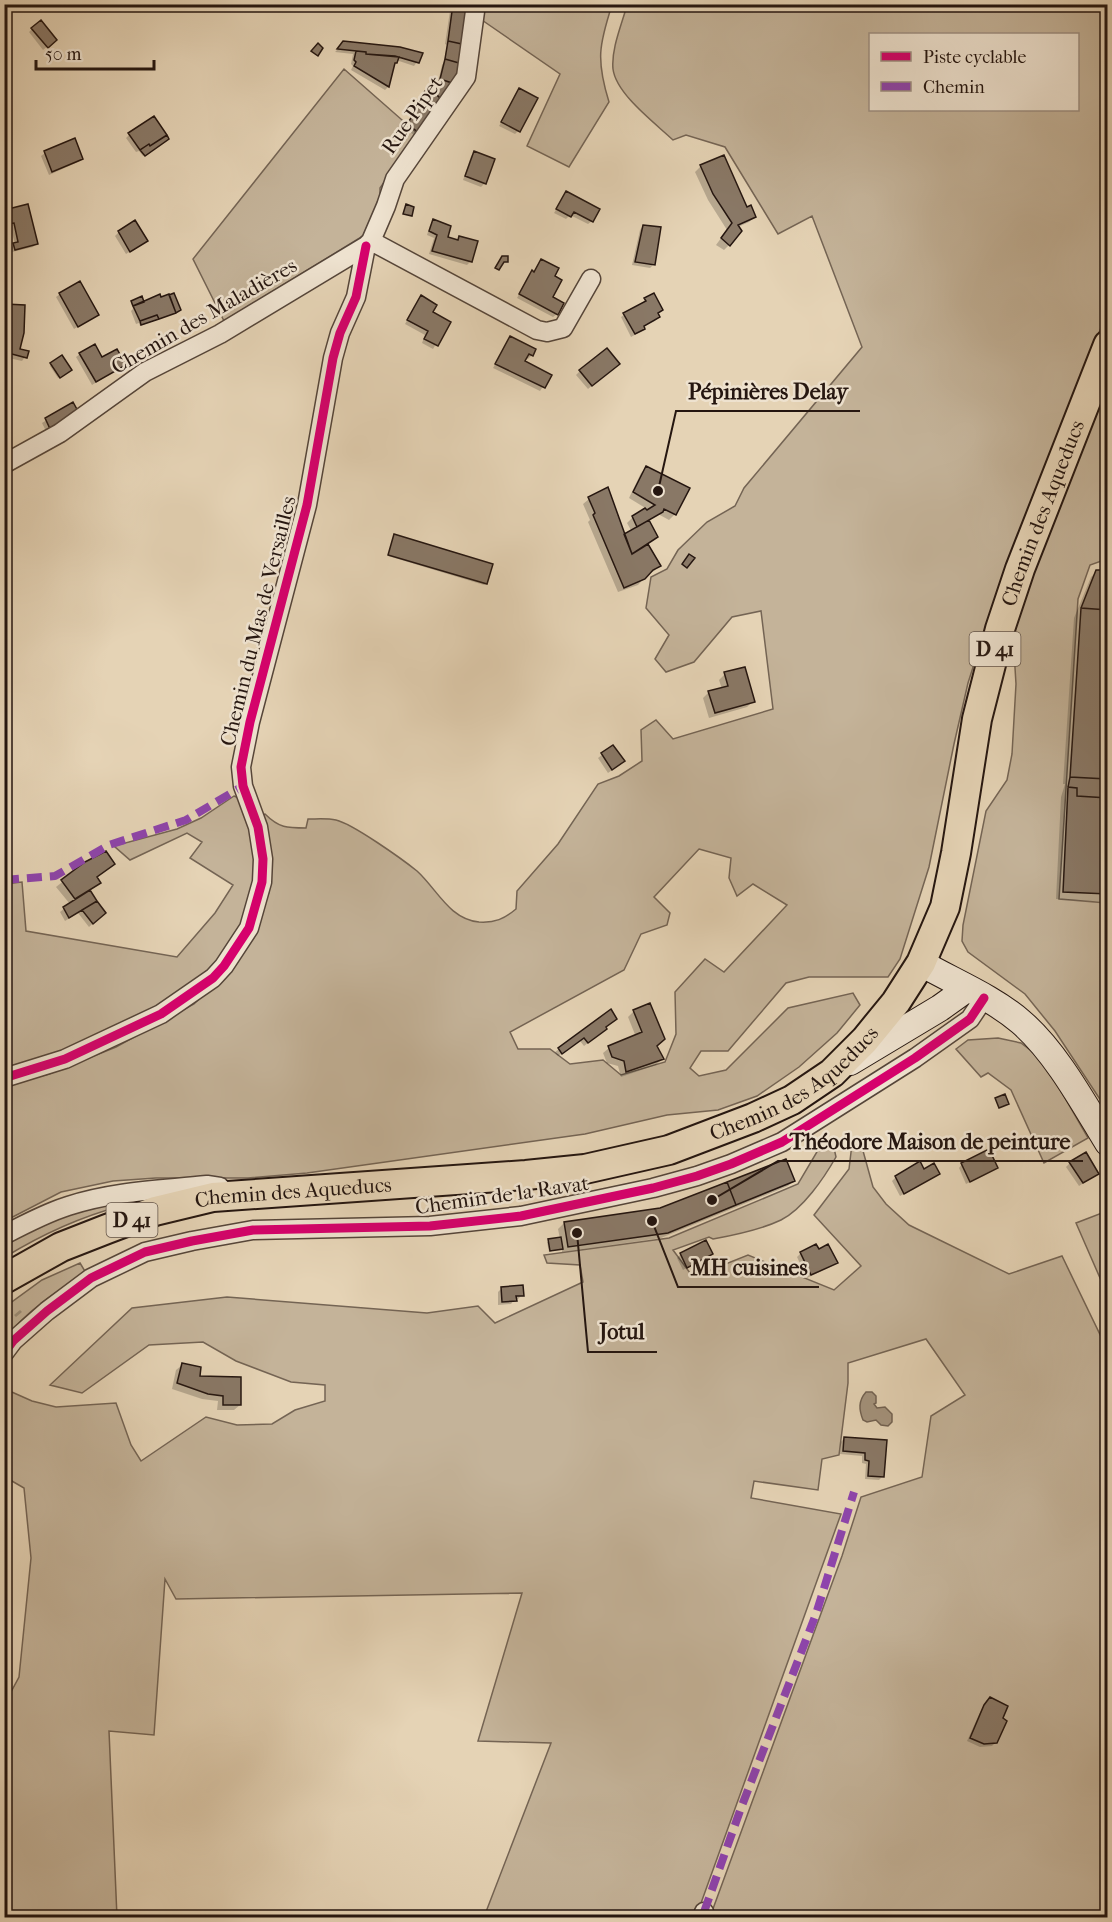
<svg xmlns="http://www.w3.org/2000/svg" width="1112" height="1922" viewBox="0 0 1112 1922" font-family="'IM FELL French Canon',serif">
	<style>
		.green { fill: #c4b399; stroke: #746454; stroke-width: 1.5; fill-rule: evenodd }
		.water { fill: #a4937d; stroke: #716151; stroke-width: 1.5 }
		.shadow { fill: #0003 }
		.building { fill: #897866; stroke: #251610; stroke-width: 1.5 }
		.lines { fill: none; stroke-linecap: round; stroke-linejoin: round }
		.street-casing { stroke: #554539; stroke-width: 21 }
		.secondary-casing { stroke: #251610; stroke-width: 28 }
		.primary-casing { stroke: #251610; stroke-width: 32 }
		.street { stroke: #eee2cf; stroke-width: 18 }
		.secondary { stroke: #eee2cf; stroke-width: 26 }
		.primary { stroke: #e5d3b5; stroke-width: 28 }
		.quiet { stroke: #8e44ad; stroke-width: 8; stroke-dasharray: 15 8; stroke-linecap: butt }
		.cycleway-casing { stroke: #eee2cf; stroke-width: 13 }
		.cycleway { stroke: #d6006c; stroke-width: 9 }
		.labels { text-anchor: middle; stroke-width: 5; stroke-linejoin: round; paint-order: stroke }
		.shield { fill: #eee2cf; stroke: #615349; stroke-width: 1.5 }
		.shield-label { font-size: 20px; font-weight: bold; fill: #251610 }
		.street-label { font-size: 21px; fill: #251610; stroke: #eee2cf }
		.leader { fill: none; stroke: #251610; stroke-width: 2 }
		.callout-dot { fill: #251610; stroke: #eee2cf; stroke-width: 2 }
		.callout-label { font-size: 22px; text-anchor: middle; font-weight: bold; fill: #251610; stroke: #eee2cf; stroke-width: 5; stroke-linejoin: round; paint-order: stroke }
	</style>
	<rect width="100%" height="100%" fill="#e5d3b5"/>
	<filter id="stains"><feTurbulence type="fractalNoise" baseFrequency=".00333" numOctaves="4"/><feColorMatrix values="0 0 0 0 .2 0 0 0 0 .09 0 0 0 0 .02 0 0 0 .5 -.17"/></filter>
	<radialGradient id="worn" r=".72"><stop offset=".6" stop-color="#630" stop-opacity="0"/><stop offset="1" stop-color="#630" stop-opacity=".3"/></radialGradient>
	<!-- green -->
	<path class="green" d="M481 5H612C599 45 596 60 609 102L569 167 527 146 560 74 479 18Z
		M627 5H1107V312L989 617 968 683 954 744 929 867 900 959 888 977H809L786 983 728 1051H701L690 1068 699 1076 726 1070 788 1008 853 993 860 1005 837 1033 799 1067 757 1096 718 1110 667 1115 585 1134 307 1173 248 1178H156L113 1181 61 1192 5 1221V1085L49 1074 116 1047 194 1004 229 970 250 940 269 892V867L260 815 265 814C279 828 287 828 306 828L308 819C317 819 327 818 336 820 353 824 402 859 417 871 437 889 449 919 479 922 495 923 504 919 516 909L517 891 558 844 598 784 619 776 642 761 641 730 656 720 673 739 773 709 761 611 732 617 694 662 666 672 655 659 669 635 646 608 651 577 667 569 678 550 707 522 735 506 744 488 862 347 812 216 778 234 725 147 686 135 673 140C655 123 616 94 613 69 611 49 622 24 627 5ZM870 34H1078V110H870ZM699 849 731 858 729 878 737 896 753 884 787 905 724 972 705 959 675 992 676 1034 665 1062 621 1075 603 1060 570 1064 550 1049H518L510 1032 624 970 641 934 667 925 670 913 654 897Z
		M344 69 418 134 380 188V197L363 236 224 321 193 259Z
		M1107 386V559L1090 565 1078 599 1059 899 1107 903V1110L1055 1031 1025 994 968 952 962 941 963 925 986 811 1007 780 1012 754 1016 684 1013 635 1033 575Z
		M234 796 241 799 247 808 258 871 245 921 206 976 174 999 80 1047 5 1070V884L22 882 26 931 177 957 215 913 233 885 190 858 202 842 187 833 130 860 114 846 177 829 201 818Z
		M998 1038 1021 1043 1043 1060 1088 1138 1044 1163 1011 1090 988 1073 981 1077 956 1049 968 1040Z
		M860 1140 873 1187 886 1204 909 1225 1009 1274 1062 1256 1107 1349V1917H710L842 1556 861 1497 922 1477 931 1416 965 1395 926 1339 848 1363V1383L839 1455 822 1459 818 1490 754 1481 751 1498 841 1514 696 1917H484L551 1743 478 1741 522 1593 176 1599 165 1579 154 1735 109 1731 117 1917H5L4 1705 19 1677 31 1558 24 1488 5 1477V1389L32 1401 56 1407 116 1403 131 1445 141 1461 206 1417 237 1425 272 1424 295 1410 325 1401V1385L291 1382 236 1361 203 1342 149 1345 82 1393 50 1385 132 1308 227 1297 427 1313 478 1306 495 1323 583 1282 580 1265 547 1263 544 1255 669 1238 798 1184 818 1150 826 1145 834 1148 836 1157C824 1178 803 1209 781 1220 760 1230 735 1235 713 1239L709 1237 673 1250 693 1277 748 1255 834 1290 861 1266 814 1215 849 1169 852 1144Z
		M120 1203 121 1206C80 1217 41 1235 5 1257V1243C42 1224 78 1209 120 1203Z
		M1107 1211V1294L1076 1223Z
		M80 1263 86 1273C56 1292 26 1311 5 1339V1307L42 1280Z"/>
	<!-- water -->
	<path class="water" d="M866 1392H872L876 1396V1403L874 1404 877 1408 885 1407 892 1414V1422L888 1426 881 1425 876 1420 867 1422 863 1420C859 1410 858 1401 866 1392Z"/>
	<!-- shadow -->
	<path class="shadow" d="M451 4H466L451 82 414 135 404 128 418 109 415 106 425 93 435 95 439 83 438 82 442 65 444 62 447 45 445 44Z
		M32 29 55 40 43 50 29 32Z
		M340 47 400 49 417 62 414 66 396 60 393 65 388 87 385 90 351 70 353 66 351 64 353 54 335 52Z
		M519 90 518 131 515 134 499 126Z
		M129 135 168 139 143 156 139 151 136 152 126 138Z
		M74 140 82 159 78 162 49 175 41 156 45 153Z
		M475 153 485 183 481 187 463 180 471 156Z
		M701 166 755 217 749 222 738 227 729 245 724 250 716 245 727 230 708 200 695 172Z
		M7 175 10 181 4 185V176Z
		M566 193 592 221 588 224 570 215 566 219 554 213Z
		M4 211 36 244 33 247 12 252 11 248 15 244 10 225 4 227Z
		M434 221 446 239 456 241 459 238 471 261 467 265 429 254 434 238 427 235 430 225Z
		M643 226 653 265 650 268 632 265 640 230Z
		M119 232 142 244 126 254 115 236Z
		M541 261 553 277 551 298 557 314 553 317 517 298 528 276 533 273Z
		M60 294 97 315 74 329 56 297Z
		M421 297 431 312 449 322 433 349 422 343 425 335 405 324Z
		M645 299 661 310 657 314 658 317 655 321 643 327 640 332 631 337 621 317 642 304Z
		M132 302 142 303 172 314 140 326 139 323 136 324 131 311 133 309 131 303Z
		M5 305 18 350 25 357 22 361 4 357Z
		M510 338 532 355 528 359 525 357 523 362 550 376 540 391 493 368Z
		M80 354 120 368 92 385 76 357Z
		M51 364 68 371 58 378 50 366Z
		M615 367 588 389 576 375 580 371Z
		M72 404 47 433 42 423Z
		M647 467 675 514 669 520 658 514 648 521 656 537 646 545 659 566 654 571 647 575 638 585 618 592 588 522 590 520 583 504 589 499 624 536 632 532 627 523 633 517 647 509 629 498 641 473Z
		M394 536 491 565 486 584 484 585 388 556Z
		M1097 571 1108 572V902L1056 899 1061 797 1065 784H1063L1074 618 1091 577Z
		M725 674 753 701 747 707 709 718 703 698 709 692 722 689 719 680Z
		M612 747 619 765 608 773 598 758Z
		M86 863 113 864 96 878 99 883 89 892 101 916 89 927 78 913 65 921 60 912 70 904 56 887Z
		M634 1011 662 1059 656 1065 621 1077 618 1066 607 1063 603 1053 609 1048 636 1037 628 1017Z
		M604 1028 602 1032 584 1046 580 1041 558 1056 555 1052 559 1049Z
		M1070 1163 1093 1177 1079 1186 1066 1167Z
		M962 1164 996 1168 992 1171 966 1184 959 1168Z
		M924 1171 938 1174 900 1196 892 1181 896 1177Z
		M793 1181 788 1186 661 1238 562 1252V1248L549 1252 547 1242 560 1239 558 1229 564 1223 660 1209Z
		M705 1242 711 1254 683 1270 677 1258 681 1254Z
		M818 1251 836 1263 832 1266 807 1278 797 1257 801 1253Z
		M502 1288 522 1295 518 1299H515L511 1304 498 1305V1292Z
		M20 1310 22 1312 16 1317 14 1315Z
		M182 1365 198 1377 240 1405 234 1410H217L218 1401 202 1399 172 1389 176 1370Z
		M844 1438 886 1441 883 1476 879 1480 865 1479 866 1464 862 1463V1456L840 1454 841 1442Z
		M986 1703 996 1742 992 1746 980 1747 967 1741 981 1710Z"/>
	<!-- building -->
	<path class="building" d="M453 4H468L462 44 448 41Z
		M41 20 57 40 48 48 31 28Z
		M343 41 400 47 423 53 419 63 395 56 366 54V52L337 49Z
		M448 41 462 44 459 63 445 59Z
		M318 43 323 48 318 56 311 51Z
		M356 51 366 52V54L399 57 397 63H395L389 87 354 66 356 62 354 60Z
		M445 59 459 63 458 71 452 83 440 79Z
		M440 79 452 83 441 99 435 93Z
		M428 87 441 99 418 132 407 124 420 104 417 102Z
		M519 88 538 98 520 132 501 122Z
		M154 116 167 135 150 146 149 144 140 150 128 133Z
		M167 135 169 139 145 156 140 150 149 144 150 146Z
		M75 138 83 159 52 172 44 151Z
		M474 151 495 159 486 184 465 176Z
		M724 155 747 207 751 205 756 217 738 225 742 231 730 246 721 238 732 223 713 194 700 165Z
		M566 191 600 209 593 222 574 212 571 217 556 209Z
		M28 204 38 244 15 250 13 243 18 242 14 223 6 224 4 210Z
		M406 204 414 207 412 216 403 214Z
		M433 219 451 226 448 237 458 240 459 236 478 241 472 262 432 251 437 235 429 231Z
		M135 220 148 241 130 252 118 231Z
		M643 225 661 227 655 265 635 262Z
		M502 256H508V262H504L499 270 495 268Z
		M541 259 559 268 555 276 562 280 553 297 564 303 558 315 519 294 532 270 534 272Z
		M80 281 99 315 78 327 59 293Z
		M174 293 181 310 176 313 169 295Z
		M654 293 663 310 658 313 660 317 644 326 645 329 635 334 623 313 646 301 644 298Z
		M160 294 161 297 169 294 176 313 159 319 157 315 140 321 133 306Z
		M421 295 437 305 433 312 451 322 438 346 424 339 428 331 407 320Z
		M142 296 144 302 133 306 131 301Z
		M5 304 25 305 24 333 20 349 29 351 27 358 4 352Z
		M157 315 159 319 141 325 140 321Z
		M510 336 536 349 533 356 529 354 525 361 552 375 545 388 495 364Z
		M95 344 102 357 117 349 126 365 96 382 79 353Z
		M607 348 620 364 592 386 579 370Z
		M62 355 72 370 60 378 50 363Z
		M73 402 79 413 51 431 45 418Z
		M646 466 690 488 676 515 664 509 663 512 637 527 632 516 645 508 647 510 655 505 633 492Z
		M608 487 632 554 648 544 661 566 653 570 645 579 624 588 593 515 595 513 588 497Z
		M649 520 658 537 632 554 624 534Z
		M394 534 493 564 487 584 388 555Z
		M689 554 695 558 687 568 682 564Z
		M1096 570H1108V610L1081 608Z
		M1081 608 1108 610V787L1107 779 1070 777Z
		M745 667 755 702 715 713 708 691 728 686 724 672Z
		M613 745 625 761 612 770 601 753Z
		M1070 777 1107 779 1108 798 1077 796V788L1068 787Z
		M1068 787 1077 788V796L1108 798V894L1063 892Z
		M106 851 115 864 97 877 101 883 75 899 61 880 85 862Z
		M90 890 97 901 69 918 63 907Z
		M97 901 106 913 93 924 82 910Z
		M650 1003 665 1039 657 1046 664 1059 626 1072 624 1061 612 1057 608 1046 642 1032 633 1010Z
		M611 1009 617 1019 606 1027 607 1029 588 1043 584 1038 562 1054 558 1048Z
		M1005 1094 1009 1104 999 1108 995 1098Z
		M989 1149 998 1168 970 1182 961 1163Z
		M1086 1152 1099 1174 1083 1183 1069 1162Z
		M786 1159 795 1181 736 1205 727 1182Z
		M920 1161 924 1169 934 1163 940 1174 904 1194 895 1176Z
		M727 1182 736 1205 668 1233 568 1247 564 1222 660 1208Z
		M561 1237 563 1249 550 1251 548 1239Z
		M706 1240 713 1254 687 1268 680 1253Z
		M816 1244 819 1249 828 1244 838 1263 811 1275 800 1252Z
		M523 1285 524 1296H516L517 1301 502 1302 501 1287Z
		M182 1363 201 1367 200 1376 241 1377V1405H223V1396L208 1394 177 1383Z
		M844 1437 887 1440 884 1477 868 1476 869 1461 865 1460V1453L843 1451Z
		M990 1697 1008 1706 1003 1718 1007 1721 997 1743 984 1744 970 1738 984 1705Z"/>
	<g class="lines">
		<defs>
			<path id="street" d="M371 241 537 330 547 332 563 328 591 279
				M4 464 60 433 145 372 220 334 366 246 371 241 386 206 395 179 466 77 476 4
				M4 1078 65 1059 161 1014 213 978 224 966 249 928 262 882 263 859 258 827 243 786 241 767 250 722 307 505 333 358 340 333 356 297 366 246
				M4 1235C25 1224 46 1213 68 1206 113 1191 161 1190 207 1185L220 1187
				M4 1353 13 1341 47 1311 91 1278 145 1252 192 1241 253 1230 430 1226 521 1216 653 1188 697 1176 731 1164 782 1142 915 1058 970 1019 984 998
				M702 1918 704 1912"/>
			<path id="secondary" d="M921 963C954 982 992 997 1021 1022 1056 1052 1084 1104 1108 1143
				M850 1062 940 1008 968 988"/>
			<g id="primary">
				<path id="s1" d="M4 1279 61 1247 107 1229 155 1211 213 1197 526 1175 585 1169 669 1150 753 1118 792 1100 832 1073 865 1040 896 1002 921 963 945 907 956 853 977 719 1000 629 1020 569 1108 345"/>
			</g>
		</defs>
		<!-- street casing -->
		<use href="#street" class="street-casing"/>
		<!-- secondary casing -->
		<use href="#secondary" class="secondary-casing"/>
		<!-- primary casing -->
		<use href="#primary" class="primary-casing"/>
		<!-- street -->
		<use href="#street" class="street"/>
		<!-- secondary -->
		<use href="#secondary" class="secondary"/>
		<!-- primary -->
		<use href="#primary" class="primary"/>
		<!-- quiet -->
		<path class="quiet" d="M4 880 55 876 109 845 186 820 243 786
			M704 1912 741 1808 816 1614 854 1492"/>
		<defs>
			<path id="cycleway" d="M4 1078 65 1059 161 1014 213 978 224 966 249 928 262 882 263 859 258 827 243 786 241 767 250 722 307 505 333 358 340 333 356 297 366 246
				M4 1353 13 1341 47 1311 91 1278 145 1252 192 1241 253 1230 430 1226 521 1216 653 1188 697 1176 731 1164 782 1142 915 1058 970 1019 984 998"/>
		</defs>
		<!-- cycleway casing -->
		<use href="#cycleway" class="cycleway-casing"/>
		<!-- cycleway -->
		<use href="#cycleway" class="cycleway"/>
	</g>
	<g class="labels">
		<!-- shield labels -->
		<g class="shield">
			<rect x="969.5" y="632" width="51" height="34" rx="4.5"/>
			<rect x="106.5" y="1203" width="51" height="34" rx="4.5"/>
		</g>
		<g class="shield-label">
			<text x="995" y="656">D 41</text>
			<text x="132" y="1227">D 41</text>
		</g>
		<!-- street labels -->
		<g class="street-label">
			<text transform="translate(412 115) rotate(-55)" y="7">Rue Pipet</text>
			<text transform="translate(204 316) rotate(-30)" y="7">Chemin des Maladières</text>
			<text dy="7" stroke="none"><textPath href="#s1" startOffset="1476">Chemin des Aqueducs</textPath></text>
			<text transform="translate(258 621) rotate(-76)" y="7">Chemin du Mas de Versailles</text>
			<text dy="7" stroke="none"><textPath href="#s1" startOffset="828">Chemin des Aqueducs</textPath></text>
			<text dy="7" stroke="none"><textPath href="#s1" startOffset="306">Chemin des Aqueducs</textPath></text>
			<text transform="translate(502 1195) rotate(-8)" y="7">Chemin de la Ravat</text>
		</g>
	</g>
	<!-- callouts -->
	<path class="leader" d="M658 491L676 411H860M712 1200L778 1161H1083M652 1221L678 1287H819M577 1233L588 1352H657"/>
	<g class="callout-dot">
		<circle cx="658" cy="491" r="6"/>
		<circle cx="712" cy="1200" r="6"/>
		<circle cx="652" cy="1221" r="6"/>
		<circle cx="577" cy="1233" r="6"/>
	</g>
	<g class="callout-label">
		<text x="768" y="399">Pépinières Delay</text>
		<text x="930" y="1149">Théodore Maison de peinture</text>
		<text x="749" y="1275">MH cuisines</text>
		<text x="622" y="1339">Jotul</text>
	</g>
	<!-- margin -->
	<rect width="1112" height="1922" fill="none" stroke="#e5d3b5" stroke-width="24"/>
	<rect x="6" y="6" width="1100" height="1910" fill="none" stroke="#251610" stroke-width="3"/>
	<rect x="12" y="12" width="1088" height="1898" fill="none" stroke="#251610" stroke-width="1.5"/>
	<!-- legend -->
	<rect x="869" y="33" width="210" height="78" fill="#eee2cf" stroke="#9e9083" stroke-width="1.5"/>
	<rect x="881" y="52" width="30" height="9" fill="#d6006c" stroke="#9e9083" stroke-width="1.5"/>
	<text x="923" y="63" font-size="18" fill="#251610">Piste cyclable</text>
	<rect x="881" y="82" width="30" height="9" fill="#8e44ad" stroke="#9e9083" stroke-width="1.5"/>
	<text x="923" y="93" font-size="18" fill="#251610">Chemin</text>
	<!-- scale -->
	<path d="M36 60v9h118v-9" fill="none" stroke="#251610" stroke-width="3"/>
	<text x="45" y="60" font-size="18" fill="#251610" stroke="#eee2cf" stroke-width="4.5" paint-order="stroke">50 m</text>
	<rect width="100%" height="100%" filter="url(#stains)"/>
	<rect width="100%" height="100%" fill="url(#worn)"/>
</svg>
